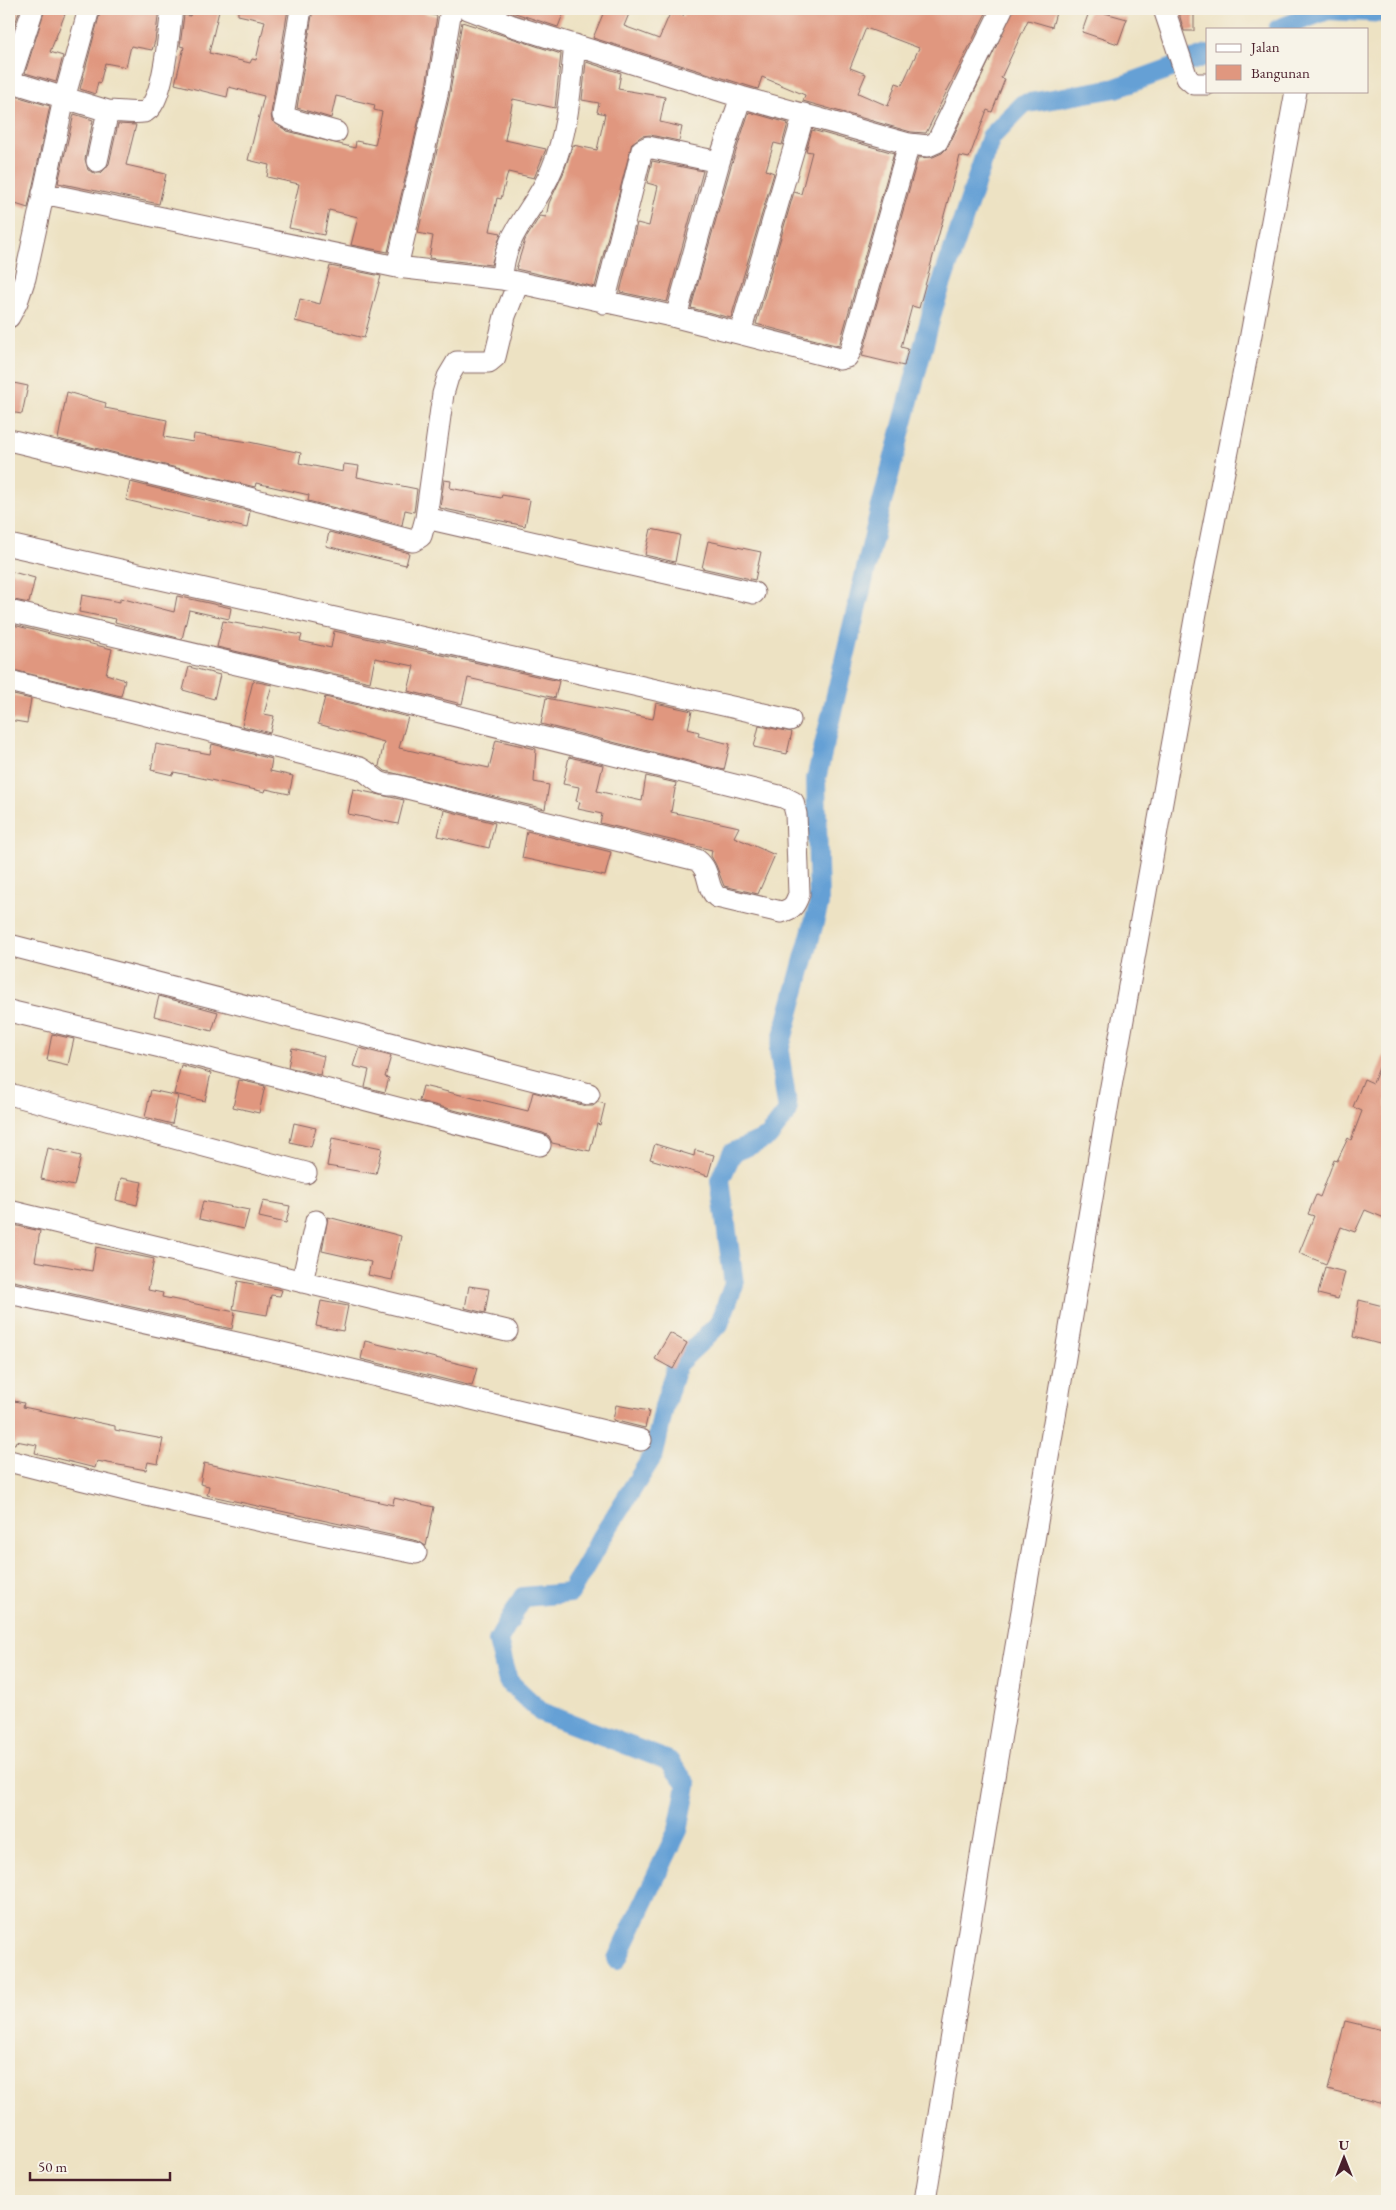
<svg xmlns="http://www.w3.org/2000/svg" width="1396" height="2210" viewBox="0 0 1396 2210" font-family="'EB Garamond',serif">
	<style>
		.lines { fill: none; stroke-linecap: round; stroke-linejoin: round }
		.canal { stroke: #65a0d5; stroke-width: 20 }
		.building { fill: #e0977f; fill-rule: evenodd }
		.minor-casing { stroke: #836360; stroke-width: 23 }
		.minor { stroke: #fff; stroke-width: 21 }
	</style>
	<rect width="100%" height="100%" fill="#f7f3e8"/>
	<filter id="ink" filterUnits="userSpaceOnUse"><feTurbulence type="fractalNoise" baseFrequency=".02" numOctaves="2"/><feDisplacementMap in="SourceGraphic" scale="10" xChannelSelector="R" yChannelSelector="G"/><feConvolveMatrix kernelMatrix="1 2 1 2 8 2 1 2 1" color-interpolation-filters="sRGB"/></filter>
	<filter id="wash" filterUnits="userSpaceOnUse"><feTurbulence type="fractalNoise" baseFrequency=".0096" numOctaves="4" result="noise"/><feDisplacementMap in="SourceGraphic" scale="20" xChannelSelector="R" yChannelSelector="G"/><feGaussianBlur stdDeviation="1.12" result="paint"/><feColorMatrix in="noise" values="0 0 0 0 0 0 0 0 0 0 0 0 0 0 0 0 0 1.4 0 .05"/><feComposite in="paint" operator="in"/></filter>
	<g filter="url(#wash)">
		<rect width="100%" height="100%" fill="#ede2c3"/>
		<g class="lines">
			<!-- canal -->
			<path class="canal" d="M1278 29 1328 10 1387 13
				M617 1959 678 1830 687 1785 669 1761 541 1712 508 1681 498 1641 523 1597 570 1593 602 1537 654 1454 664 1407 677 1364 719 1324 734 1284 720 1180 732 1153 768 1137 788 1111 779 1051 819 904 816 779 879 514 933 309 991 137 1023 104 1116 88 1207 55"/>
		</g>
		<g id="blocks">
			<!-- building -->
			<path class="building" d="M9 9H20L9 43Z
				M45 9H67L50 52 63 56 56 82 25 73Z
				M101 9H159L155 41 152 50 131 46 126 67 105 63 100 83 98 82 95 94 80 89Z
				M192 9 219 11 209 53 250 63 252 59 256 60 265 21 238 15V9H288L271 113 272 121 287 131 355 148 356 141 375 145 382 112 374 110 375 105 336 96 331 118 297 108 313 9H406L437 16 425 93 388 252 351 245 358 217 329 210 324 235 289 228 299 184 267 177 269 165 248 160 264 96 229 87 227 97 175 84 184 47 180 46 184 15 190 16Z
				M503 9H565L558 27Z
				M605 9H631L624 26 659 39 671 11 683 16 685 9H988L926 133 911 132 803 101 805 95 762 77 758 89 593 38ZM866 28 919 48 902 85 896 83 888 106 858 93 866 74 850 68Z
				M1014 9H1057L1052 27 1028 20 1001 78 1005 79 992 112 987 110 969 158 960 156 919 308 912 306 901 347 908 349 904 366 862 356 918 158 933 157 942 153 948 147Z
				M1090 9 1127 19 1118 44 1082 32Z
				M1180 9H1194V31H1184L1180 17Z
				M462 22 561 54 555 108 513 99 505 140 546 149 534 178 508 172 501 199 497 198 490 231 501 233 491 265 429 258 433 236 418 233 449 98Z
				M586 62 621 73 618 89 665 97 660 122 682 127 679 141 650 135 642 136 632 143 595 287 516 269 525 240 540 216 546 217 549 203 563 174 573 145 597 150 605 114 597 112 599 103 582 100Z
				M12 95 50 106 28 208 9 202V106Z
				M749 112 788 123 782 145 774 143 766 170 774 173 731 318 691 308 731 166Z
				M74 114 93 120 85 159 88 170 95 173H101L109 164 118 124 136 125 126 165 166 174 159 204 58 183Z
				M812 130 894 153 839 346 756 324 794 192 801 194 812 152 806 151Z
				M652 161 703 171 667 302 620 292 637 223 649 226 658 186 647 183Z
				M330 266 381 276 364 338 295 321 300 299 320 304Z
				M9 382 28 386 22 414 9 412Z
				M67 392 106 403 105 408 167 420 164 437 193 442 194 434 249 442 301 453 299 463 343 472 344 464 359 466 357 477 417 489 414 512 405 510 402 525 308 501 309 495 256 483 255 487 58 439Z
				M444 480 451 481 450 488 501 498 502 495 530 500 525 526 440 508Z
				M130 482 250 511 247 528 126 500Z
				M651 529 680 535 675 562 645 555Z
				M329 532 409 553 406 565 326 546Z
				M708 541 761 552 755 580 702 568Z
				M9 571 35 578 29 603 9 599Z
				M82 595 120 602V598L174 612 177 596 231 608 229 619 189 610 182 639 115 622 116 619 79 612Z
				M223 621 302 635 300 641 331 648 334 631 559 681 555 698 468 678 462 704 408 691 414 666 375 658 370 682 217 647Z
				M9 624 112 649 106 674 125 680 121 696 9 669Z
				M189 667 220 675 214 699 183 690Z
				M253 681 272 685 264 714 274 716 270 733 242 726Z
				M9 694 31 699 27 723 9 720Z
				M325 697 408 717 399 748 489 768 496 740 536 749 534 782 549 785 545 809 385 771 379 766 384 742 318 724Z
				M546 698 653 719 656 703 692 711 688 729 699 732 698 736 730 744 724 770 541 724Z
				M759 726 792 732 787 754 754 747Z
				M156 744 210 754 212 744 272 759 270 771 293 776 289 794 266 789 265 792 174 772 173 775 151 770Z
				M569 757 603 765 597 791 642 801 646 776 676 783 671 812 739 827 734 837 775 855 758 894 724 886 716 865 711 856 712 850 600 823 602 814 578 809 580 802 576 801 579 787 563 784Z
				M353 789 404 800 398 824 348 814Z
				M444 810 495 823 489 848 438 836Z
				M527 831 611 852 605 876 522 858Z
				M159 996 218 1012 212 1031 154 1016Z
				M52 1034 74 1039 68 1065 47 1060Z
				M292 1048 324 1056 320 1075 288 1067Z
				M359 1048 391 1056 385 1077 389 1078 385 1092 365 1087 369 1070 353 1066Z
				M1386 1050 1387 1219 1365 1210 1355 1232 1341 1227 1326 1264 1299 1253 1314 1216 1308 1214 1316 1195 1320 1197 1334 1160 1337 1161 1348 1138 1351 1140 1362 1111 1353 1107 1364 1079 1373 1083Z
				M181 1065 211 1073 205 1101 174 1094Z
				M239 1080 265 1086 259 1113 233 1107Z
				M423 1086 528 1111 533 1092 586 1106H593L598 1102 605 1104 600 1125 597 1124 590 1151 552 1143 549 1136 543 1133 419 1101Z
				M151 1090 178 1096 172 1124 145 1117Z
				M294 1123 316 1128 311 1147 290 1142Z
				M332 1138 382 1148 376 1174 327 1166Z
				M655 1144 694 1156 695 1150 714 1155 708 1176 650 1159Z
				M48 1148 81 1156 74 1186 41 1179Z
				M121 1178 142 1182 137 1205 116 1200Z
				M203 1201 249 1210 244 1229 199 1219Z
				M263 1201 290 1206 286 1223 259 1217Z
				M328 1217 401 1236 392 1280 368 1275 371 1262 322 1251Z
				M9 1224 40 1231 35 1261 92 1271 96 1247 154 1259 148 1290 163 1293 162 1297 235 1312 232 1329 9 1280Z
				M1325 1267 1345 1272 1338 1299 1318 1294Z
				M238 1281 282 1290 280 1296 271 1295 267 1315 233 1309Z
				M469 1286 489 1289 485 1313 465 1308Z
				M1359 1300 1387 1307V1346L1353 1337Z
				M321 1301 348 1306 343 1331 316 1326Z
				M670 1333 687 1343 673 1369 655 1359Z
				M365 1341 477 1368 472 1386 361 1359Z
				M9 1400 24 1403 23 1407 115 1426V1430L163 1439 158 1464 148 1462 146 1470 97 1461 95 1468 35 1453 37 1445 16 1441 15 1444 9 1443Z
				M616 1405 649 1411 645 1428 613 1420Z
				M204 1463 393 1505 394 1498 434 1507 426 1546 418 1541 207 1495 209 1486 200 1484Z
				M1345 2021 1387 2031V2105L1328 2090Z"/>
		</g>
	</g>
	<g filter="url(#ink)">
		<use href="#blocks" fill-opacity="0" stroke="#836360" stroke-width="1"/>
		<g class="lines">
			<defs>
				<path id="minor" d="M301 9 283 115 290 119 336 132
					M468 9 513 26 741 97 909 144 928 146 937 142 1002 9
					M1164 9 1187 78 1194 84H1207
					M9 81 108 111 97 161
					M9 83 33 9
					M108 111C119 111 133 114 144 112 164 107 169 28 172 9
					M43 193 397 267 502 279 676 317 840 359 847 357 851 350 909 144
					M397 267 437 95 451 9
					M502 279C503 232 536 210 552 169 569 129 570 87 575 45
					M604 303 642 150 648 147 719 162
					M9 317 17 302 25 278 64 99 89 9
					M676 317 719 162 741 97
					M740 333 804 114
					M9 440 222 491 413 541 421 536 426 518 443 394 448 377 457 362H489L495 357 505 316 518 283
					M426 518 754 593
					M9 545 790 720
					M9 611 404 703 783 797 793 802 796 814 799 894C795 905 793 909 781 912L717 897C705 887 712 872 697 860L395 785C376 786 375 776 360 768L9 681
					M9 945 589 1094
					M9 1011 182 1052 540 1145
					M9 1094 306 1173
					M9 1211 507 1331
					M302 1282 316 1221
					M9 1293 282 1353 641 1440
					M9 1461C144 1496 279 1526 416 1553
					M925 2201 995 1770 1110 1092 1196 613 1250 340 1296 91"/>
			</defs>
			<!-- minor casing -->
			<use href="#minor" class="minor-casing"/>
			<!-- minor -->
			<use href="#minor" class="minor"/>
		</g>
	</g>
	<!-- margin -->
	<rect width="1396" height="2210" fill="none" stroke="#f7f3e8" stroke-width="30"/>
	<!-- legend -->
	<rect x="1206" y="28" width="162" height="65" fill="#f7f3e8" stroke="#b29e9c"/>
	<rect x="1216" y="44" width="25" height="8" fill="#ffffff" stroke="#b29e9c"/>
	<text x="1251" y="52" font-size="15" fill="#4a1f2b">Jalan</text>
	<rect x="1216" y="65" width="25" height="15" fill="#e0977f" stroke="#b29e9c"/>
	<text x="1251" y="78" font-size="15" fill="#4a1f2b">Bangunan</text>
	<!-- north arrow -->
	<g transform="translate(1344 2158)" stroke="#f7f3e8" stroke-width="4" paint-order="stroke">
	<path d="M0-4L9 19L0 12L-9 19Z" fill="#4a1f2b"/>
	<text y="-8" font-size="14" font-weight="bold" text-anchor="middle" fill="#4a1f2b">U</text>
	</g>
	<!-- scale -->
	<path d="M30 2172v8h140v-8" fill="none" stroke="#4a1f2b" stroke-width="2.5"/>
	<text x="38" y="2172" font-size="15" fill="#4a1f2b" stroke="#f7f3e8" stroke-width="4" paint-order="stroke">50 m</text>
</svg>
